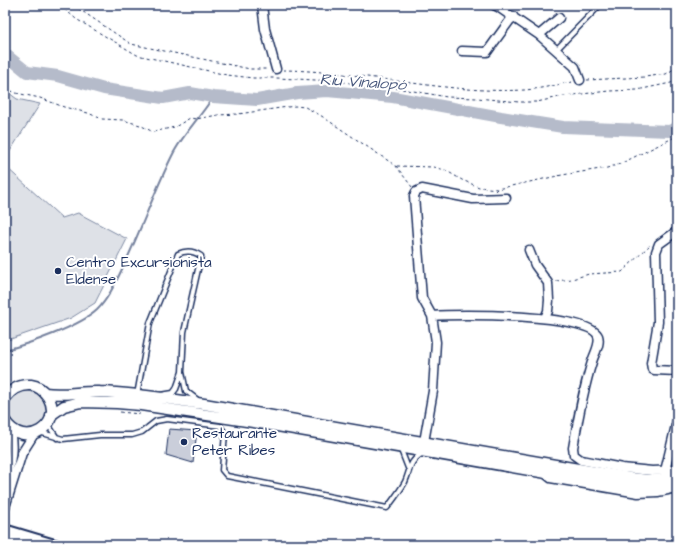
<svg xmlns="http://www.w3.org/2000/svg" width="682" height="550" viewBox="0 0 682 550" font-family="'Architects Daughter',sans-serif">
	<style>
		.green { fill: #dee1e7; stroke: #7c88a2 }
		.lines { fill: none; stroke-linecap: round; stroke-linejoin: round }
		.stream { stroke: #77839f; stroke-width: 2 }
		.river { stroke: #b5bbca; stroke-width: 12 }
		.building { fill: #caceda; stroke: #1b2f5e }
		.service-casing { stroke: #1b2f5e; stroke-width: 7 }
		.minor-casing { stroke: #1b2f5e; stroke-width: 11 }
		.tertiary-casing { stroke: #1b2f5e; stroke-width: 13 }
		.path { stroke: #1b2f5e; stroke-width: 1; stroke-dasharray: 3 3; stroke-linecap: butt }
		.service { stroke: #fff; stroke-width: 4 }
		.minor { stroke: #fff; stroke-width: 8 }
		.tertiary { stroke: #fff; stroke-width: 10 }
		.rail { stroke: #1b2f5e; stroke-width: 2 }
		.poi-dot { fill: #1b2f5e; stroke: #fff; stroke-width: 1.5 }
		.labels { text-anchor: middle; stroke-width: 4; stroke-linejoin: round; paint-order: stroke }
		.poi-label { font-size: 15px; fill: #1b2f5e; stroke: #fff; text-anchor: start }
		.water-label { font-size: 16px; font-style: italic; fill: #49597e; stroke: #fff }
	</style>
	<rect width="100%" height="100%" fill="#fff"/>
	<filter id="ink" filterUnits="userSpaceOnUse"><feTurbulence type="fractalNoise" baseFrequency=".025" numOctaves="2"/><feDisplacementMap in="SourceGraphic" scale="8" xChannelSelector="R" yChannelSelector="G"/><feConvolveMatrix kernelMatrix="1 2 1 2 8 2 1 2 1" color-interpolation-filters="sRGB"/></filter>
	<g filter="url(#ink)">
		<!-- green -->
		<path class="green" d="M5 90 17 99 40 104 5 159Z
			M5 166 62 218 78 213 127 239 95 303 71 318 5 341Z
			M8 410a19 19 0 1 1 38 0a19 19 0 1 1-38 0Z"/>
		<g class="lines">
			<!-- stream -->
			<path class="stream" d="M5 350C29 344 80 326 97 310 110 297 118 277 126 261 143 225 156 187 174 152 185 132 201 116 213 97"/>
			<!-- river -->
			<path class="river" d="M5 54 27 72 58 76 104 89 163 98 190 93 213 97 257 100 297 93 327 91 393 97 501 117 563 127 670 131 677 127"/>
		</g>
		<!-- building -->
		<path class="building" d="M169 429 197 431 193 463 166 455Z"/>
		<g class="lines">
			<defs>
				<path id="service" d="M556 50 600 5
					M182 372 186 391 199 401
					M137 395 150 323 178 254C186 250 194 251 201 256L184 332 182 372 176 389 173 393 161 395
					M50 425 51 429 57 438
					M39 432 63 439 100 435H132L142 432 156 421 167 419 220 426 225 433 222 470 227 476 387 508C393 500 400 491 405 482 411 469 408 462 423 453
					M401 450 408 468
					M545 476 550 480 638 495 658 494 668 492"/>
				<path id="minor" d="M262 5 265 29 276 69
					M494 5 498 7 539 35 556 50 575 67 580 80
					M539 35 559 18
					M462 51 487 52 513 16
					M677 231 659 244 656 252 658 322 651 363 652 369 654 370 677 371
					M529 250 535 265 548 283 549 300 548 311 545 318
					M432 316C457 314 590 313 598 336 601 344 594 354 592 362 583 390 578 419 573 448L574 455 581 460 622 468 652 471 677 470
					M424 442 433 391 436 342 432 316 422 298 414 196 416 192 422 189 473 199 506 198
					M665 471 677 421
					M5 482C11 463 15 444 8 425
					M5 507 22 453 34 434"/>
				<path id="tertiary" d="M45 393C63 396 82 391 100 392 135 393 169 399 204 404L630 478 649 480 677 478
					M5 398C11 390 19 384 31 385 38 386 44 391 48 397 65 425 24 451 5 421
					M51 415 64 406 81 402 117 403 141 405 266 424 632 488 644 489 677 488"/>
			</defs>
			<!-- service casing -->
			<use href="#service" class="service-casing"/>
			<!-- minor casing -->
			<use href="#minor" class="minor-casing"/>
			<!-- tertiary casing -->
			<use href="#tertiary" class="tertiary-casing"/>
			<!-- path -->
			<path class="path" d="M60 5 76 19 137 55 227 75 253 78H277L334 81 402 89 447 97 477 98 519 102H537L564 96 609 91 637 90 671 83 677 79
				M73 5 131 44 250 69H268
				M283 70C364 71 443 94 524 90 540 89 556 85 572 82
				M587 80 645 77 666 74 677 67
				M5 88 16 93 40 98 64 107 88 113 102 119 123 120 140 125 153 132 175 127 190 118 196 119 218 115 238 114 295 106 305 107 320 115 396 166 412 187
				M397 166 434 167 445 170 462 180 479 187 497 189
				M495 191 497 189 562 175 607 168 620 164 677 136
				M556 281 572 279 589 274 622 272 650 245
				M5 380 11 381
				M120 412 140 414"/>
			<!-- service -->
			<use href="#service" class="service"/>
			<!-- minor -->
			<use href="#minor" class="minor"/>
			<!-- tertiary -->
			<use href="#tertiary" class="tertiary"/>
			<!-- rail -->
			<path class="rail" d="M5 524 62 541 82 545"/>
		</g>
	</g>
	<!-- markers -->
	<g class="poi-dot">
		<circle cx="58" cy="271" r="4"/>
		<circle cx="184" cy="442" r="4"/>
	</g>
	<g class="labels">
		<!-- poi labels -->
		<g class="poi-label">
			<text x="66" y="267">Centro Excursionista<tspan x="66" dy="17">Eldense</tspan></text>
			<text x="192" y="438">Restaurante<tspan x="192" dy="17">Peter Ribes</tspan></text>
		</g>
		<!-- water labels -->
		<g class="water-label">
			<text transform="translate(363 81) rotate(4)" y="6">Riu Vinalopó</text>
		</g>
	</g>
	<!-- margin -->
	<rect width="682" height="550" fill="none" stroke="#fff" stroke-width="20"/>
	<rect x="10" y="10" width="662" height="530" fill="none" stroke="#1b2f5e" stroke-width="1.5" filter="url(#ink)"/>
</svg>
